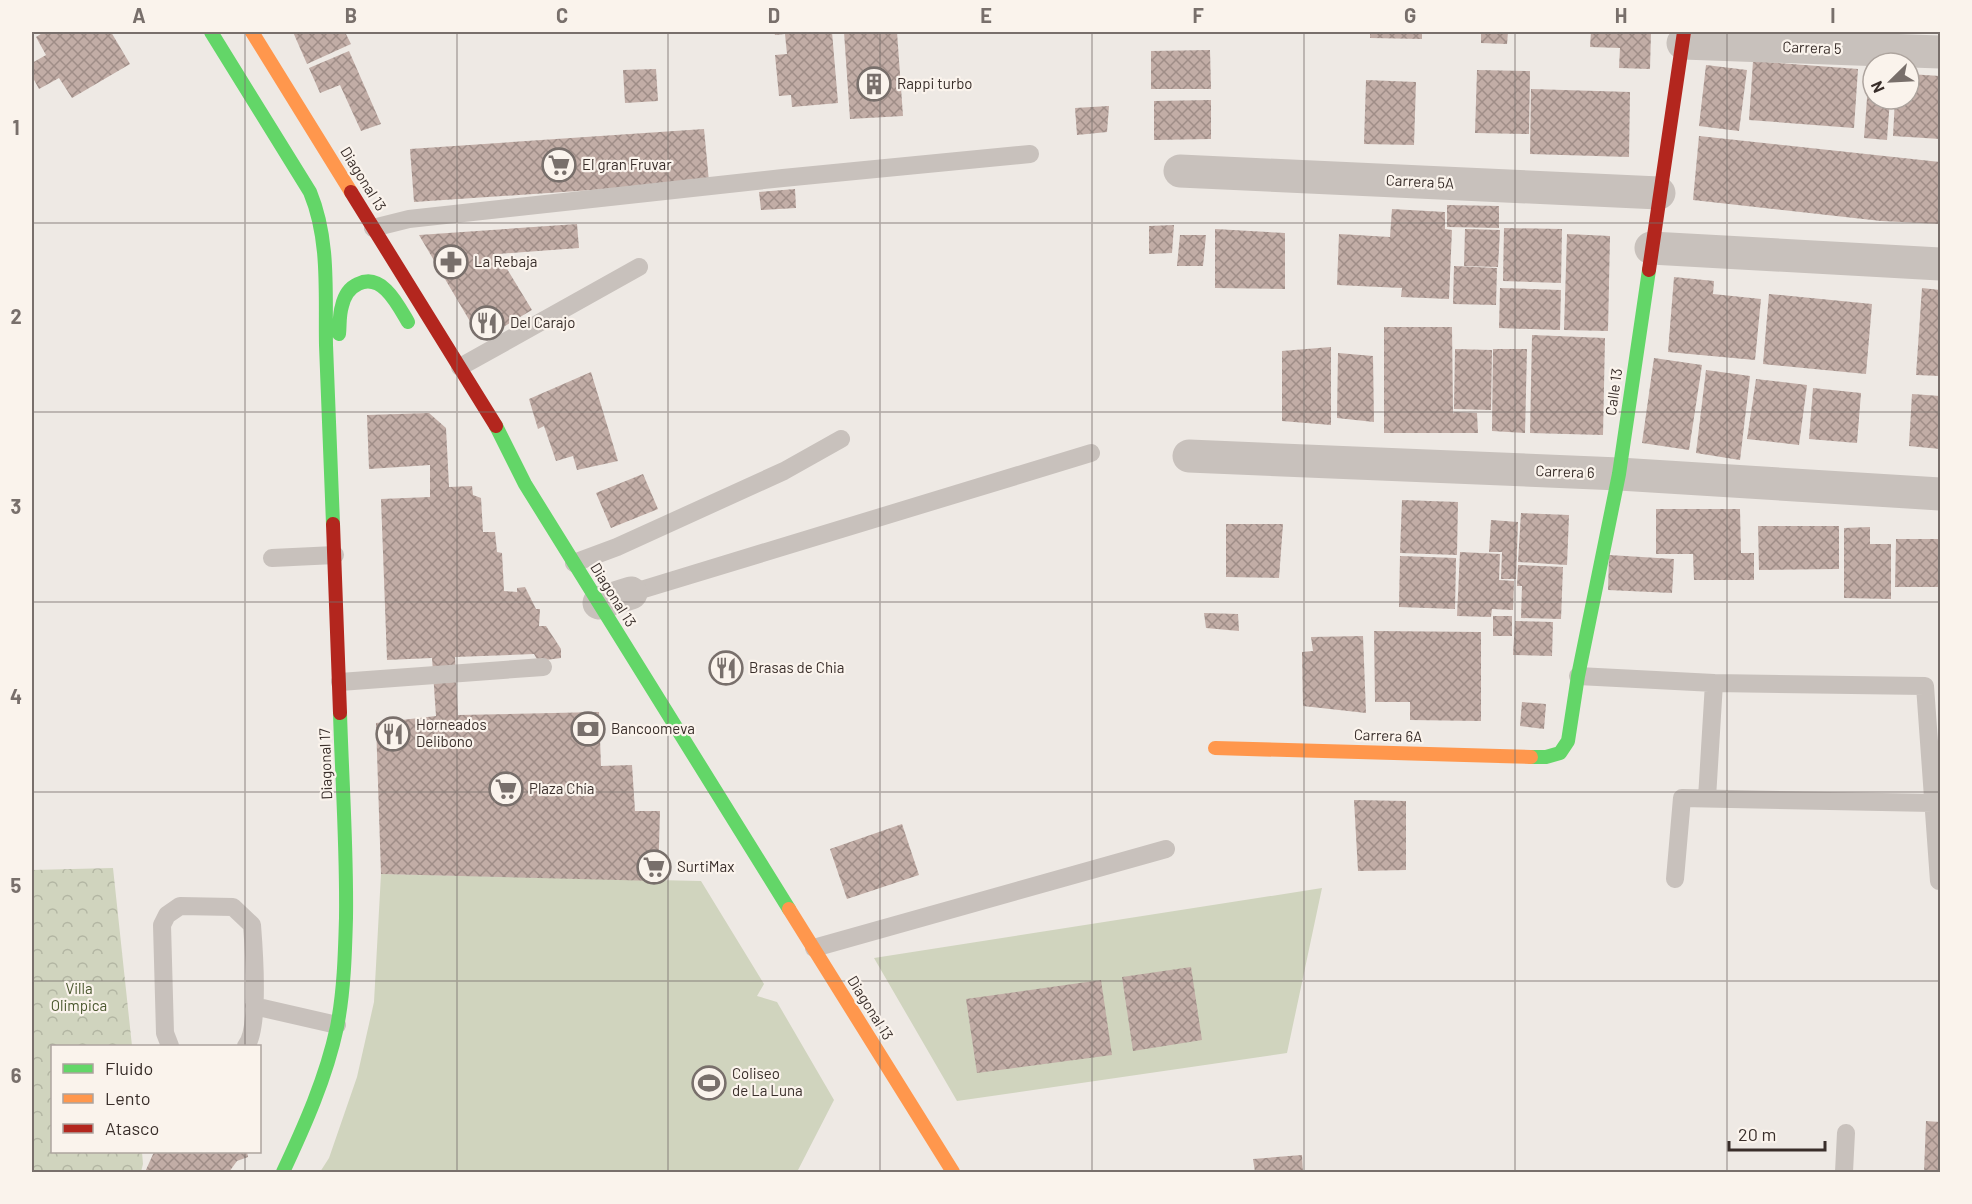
<svg xmlns="http://www.w3.org/2000/svg" width="1972" height="1204" viewBox="0 0 1972 1204" font-family="Barlow,sans-serif">
	<style>
		.grass { fill: #d0d4be }
		.park { fill: url(#park-crowns) }
		.building { fill: url(#building-cross-hatch) }
		.lines { fill: none; stroke-linecap: round; stroke-linejoin: round }
		.lane { stroke: #c8c1bc; stroke-width: 18 }
		.street { stroke: #c8c1bc; stroke-width: 33 }
		.fast { stroke: #63d668; stroke-width: 14 }
		.slow { stroke: #ff974d; stroke-width: 14 }
		.jam { stroke: #b3261e; stroke-width: 14 }
		.grid { fill: none; stroke: #786f6b; stroke-width: 1.5; stroke-opacity: 0.55 }
		.labels { text-anchor: middle; stroke-width: 4.5; stroke-linejoin: round; paint-order: stroke }
		.street-label { font-size: 15px; fill: #392e2a; stroke: #faf3ec }
		.poi-label { font-size: 15px; fill: #392e2a; stroke: #faf3ec; text-anchor: start }
		.park-label { font-size: 15px; fill: #4a572e; stroke: #faf3ec }
		.neatline { fill: none; stroke: #786f6b; stroke-width: 2 }
		.grid-label { font-size: 20px; text-anchor: middle; font-weight: bold; fill: #786f6b }
	</style>
	<defs>
		<pattern id="park-crowns" width="20" height="18" patternUnits="userSpaceOnUse" patternTransform="scale(1.5)"><rect width="20" height="18" fill="#d0d4be"/><path d="M2 6a3 3 0 1 1 6 0M12 15a3 3 0 1 1 6 0" fill="none" stroke="#b3b6a3"/></pattern>
		<pattern id="building-cross-hatch" width="8" height="8" patternUnits="userSpaceOnUse" patternTransform="scale(1.5)"><rect width="8" height="8" fill="#c2ada6"/><path d="M0 0l8 8M0 8l8-8" fill="none" stroke="#9f8d87"/></pattern>
	</defs>
	<rect width="100%" height="100%" fill="#eee9e4"/>
	<!-- grass -->
	<path class="grass" d="M381 874 701 881 764 984 757 996 777 1002 834 1100 797 1172H320L329 1158 357 1077 374 1002Z
		M1322 888 1287 1053 957 1101 874 958Z"/>
	<!-- park -->
	<path class="park" d="M113 868 132 1046H52V1152H142L143 1164 141 1172H32V870Z"/>
	<!-- building -->
	<path class="building" d="M44 32H111L130 64 72 98 59 78 39 89 32 76V63L46 55 36 37Z
		M293 32H345L351 44 307 64Z
		M774 32H832L838 103 792 107 791 95 779 96 775 55 787 54 785 34 775 35Z
		M844 32H897L903 116 850 119Z
		M1370 32H1422V39L1370 38Z
		M1481 32H1508L1507 44 1481 43Z
		M1591 32H1651L1650 69 1619 68 1620 48 1590 47Z
		M1210 50 1211 89H1151V51Z
		M349 51 381 124 361 131 340 85 320 93 309 68Z
		M1753 61 1858 69 1854 128 1749 120Z
		M1706 65 1747 70 1739 131 1699 126Z
		M656 69 658 101 625 103 623 70Z
		M1477 70 1530 71 1529 134 1475 133Z
		M1909 74 1940 76V139L1893 136 1895 99H1909Z
		M1366 80 1416 82 1414 145 1364 144Z
		M1868 85H1873V99H1890L1887 140 1864 138Z
		M1531 89 1630 92 1629 157 1530 154Z
		M1211 100V139L1154 140V101Z
		M1109 106 1107 132 1077 135 1075 108Z
		M704 129 709 182 414 202 410 149Z
		M1699 136 1940 162V224L1881 221 1693 200Z
		M795 189 796 208 761 210 759 192Z
		M1447 205 1499 206V228L1447 227Z
		M1392 209 1445 212V229L1452 230 1449 299 1401 297 1402 288 1337 285 1339 234 1390 237Z
		M577 224 579 248 498 254 532 310 481 340 419 235Z
		M1174 225 1172 253 1149 254V226Z
		M1504 228 1562 229 1561 283 1503 281Z
		M1215 229 1285 233V289L1215 288Z
		M1465 229 1500 230 1498 267 1464 266Z
		M1567 234 1610 236 1608 331 1564 330Z
		M1180 235H1206L1203 266H1177Z
		M1454 266 1497 268 1496 305 1453 304Z
		M1674 277 1714 281 1713 294 1761 299 1755 360 1668 352Z
		M1500 288 1561 290 1560 330 1499 328Z
		M1922 288 1940 290V376L1916 375Z
		M1769 294 1872 304 1866 374 1763 364Z
		M1384 327H1452L1453 414 1454 412 1477 413 1478 433H1384Z
		M1532 335 1605 338 1603 435 1530 433Z
		M1331 347V425L1282 421V351Z
		M1455 349 1492 350 1491 410 1454 409Z
		M1493 349H1527L1525 433 1492 431Z
		M1338 353 1373 356 1374 422 1337 418Z
		M1654 358 1702 365 1689 450 1642 443Z
		M1706 370 1750 376 1740 460 1696 453Z
		M591 372 618 461 577 470 573 456 556 461 544 426 538 429 529 399Z
		M1756 379 1807 385 1799 445 1747 439Z
		M1813 388 1861 393 1857 443 1809 439Z
		M1912 394 1940 396V449L1909 446Z
		M429 413 446 428 449 487 472 486 473 495 481 498 483 532H495L497 552 502 553 504 591 517 592V588L525 587 536 609H540L539 626H546L561 649V658L538 661 534 654 455 657 458 715 599 712 601 766 632 765 635 811H660L658 881 381 874 376 723 436 716 432 658 387 660 381 499 430 497V465L369 469 367 415Z
		M643 474 658 509 611 528 596 493Z
		M1402 500 1458 502 1457 555 1400 553Z
		M1656 509H1740L1741 553H1754V580H1694L1693 554H1656Z
		M1521 513 1569 515 1567 565 1518 562Z
		M1491 520 1518 522 1516 579H1501L1502 552H1489Z
		M1226 524H1283L1279 578 1226 577Z
		M1758 526H1839V569L1759 570Z
		M1870 527V544H1891V599L1844 598V528Z
		M1896 539H1940V587H1895Z
		M1460 552 1500 554 1499 580 1514 581 1513 610 1492 609 1491 617 1457 616Z
		M1609 555 1674 559 1672 593 1608 590Z
		M1400 556 1456 558 1455 609 1399 607Z
		M1518 565 1563 567 1561 619 1521 618 1522 586H1517Z
		M1204 613 1238 614 1239 631 1206 628Z
		M1493 616H1512V636H1493Z
		M1515 621 1553 622 1552 656 1513 655Z
		M1374 631 1481 632V721L1410 720V702H1375Z
		M1363 636 1366 713 1303 706 1302 652 1313 651 1311 637Z
		M1522 702 1546 704 1544 729 1520 726Z
		M1354 800 1406 801V870L1358 871Z
		M902 824 919 875 847 899 830 849Z
		M1191 967 1202 1040 1133 1051 1122 977Z
		M1101 980 1112 1055 977 1073 966 999Z
		M1926 1121 1940 1122V1172H1924Z
		M154 1152H247L248 1157 237 1161 229 1172H145Z
		M1302 1155 1303 1172H1255L1253 1159Z"/>
	<g class="lines">
		<!-- lane -->
		<path class="lane" d="M373 228 409 219 783 178 1030 154
			M460 367 639 267
			M272 558 335 555
			M574 563 617 547 784 471 841 439
			M631 593 1091 453
			M1578 676 1714 683 1925 686 1939 881
			M340 682 543 667
			M1707 798 1714 683
			M1675 879 1682 798 1933 803
			M814 948 1166 849
			M254 1006 337 1025
			M170 1046 165 1033 162 925 167 915 180 906 233 907 252 925C254 950 260 1029 246 1046
			M1844 1172 1846 1133"/>
		<!-- street -->
		<path class="street" d="M1683 43 1940 52
			M1180 171 1659 193
			M1651 248 1940 264
			M1189 456 1619 474 1940 494
			M599 603 631 593"/>
		<!-- fast -->
		<path class="fast" d="M211 32 310 192C330 240 325 294 326 345 328 405 331 464 333 524
			M339 334C340 325 339 315 342 306 344 297 349 288 358 284 382 272 398 305 408 322
			M496 426 525 484 789 909
			M1531 757H1546L1560 753 1568 741 1578 676 1619 474 1649 270
			M283 1172C305 1125 326 1078 337 1027 344 991 345 954 346 918 347 849 342 781 340 713"/>
		<!-- slow -->
		<path class="slow" d="M252 32 351 192
			M1215 748 1531 757
			M789 909 953 1172"/>
		<!-- jam -->
		<path class="jam" d="M351 192 496 426
			M1649 270 1684 32
			M333 524 340 713"/>
	</g>
	<!-- grid -->
	<path class="grid" d="M245 32V1046M457 32V1172M668 32V1172M880 32V1172M1092 32V1172M1304 32V1172M1515 32V1172M1727 32V1172M32 223H1940M32 412H1940M32 602H1940M32 792H1940M32 981H1940M245 1152V1172"/>
	<!-- icons -->
	<defs>
		<symbol id="building-ring" viewBox="-11 -11 22 22"><circle r="9.5" fill="#faf3ec" stroke="#786f6b" stroke-width="1.5"/><path d="M-4-6H4V6H1V3H-1V6H-4ZM-2.5-4.3h1.7v1.8h-1.7ZM.8-4.3h1.7v1.8H.8ZM-2.5-1h1.7V.8h-1.7ZM.8-1h1.7V.8H.8Z" fill="#786f6b"/></symbol>
		<symbol id="supermarket-ring" viewBox="-11 -11 22 22"><circle r="9.5" fill="#faf3ec" stroke="#786f6b" stroke-width="1.5"/><path d="M-6-5.5h2.5l.6 2H6L4.5 2H-2.5L-4.4-4H-6ZM-1.5 3.2a1.3 1.3 0 1 0 .1 0ZM3 3.2a1.3 1.3 0 1 0 .1 0Z" fill="#786f6b"/></symbol>
		<symbol id="pharmacy-ring" viewBox="-11 -11 22 22"><circle r="9.5" fill="#faf3ec" stroke="#786f6b" stroke-width="1.5"/><path d="M-2-6h4v4h4v4h-4v4h-4v-4h-4v-4h4Z" fill="#786f6b"/></symbol>
		<symbol id="restaurant-ring" viewBox="-11 -11 22 22"><circle r="9.5" fill="#faf3ec" stroke="#786f6b" stroke-width="1.5"/><path d="M-5-6h1v4h1v-4h1v4h1v-4h1v5L-1.5 .5V6h-2V.5L-5-1ZM5-6V6H3V1.5H1.5Q1.5-4 5-6Z" fill="#786f6b"/></symbol>
		<symbol id="bank-ring" viewBox="-11 -11 22 22"><circle r="9.5" fill="#faf3ec" stroke="#786f6b" stroke-width="1.5"/><path d="M-6-4H6V4H-6ZM0-2.3a2.3 2.3 0 1 0 0 4.6a2.3 2.3 0 1 0 0-4.6Z" fill="#786f6b"/></symbol>
		<symbol id="stadium-ring" viewBox="-11 -11 22 22"><circle r="9.5" fill="#faf3ec" stroke="#786f6b" stroke-width="1.5"/><path d="M0-5a6.5 5 0 1 0 0 10a6.5 5 0 1 0 0-10ZM-3.5-1.8h7v3.6h-7Z" fill="#786f6b"/></symbol>
	</defs>
	<g fill-rule="evenodd">
		<use href="#building-ring" x="855" y="65" width="38" height="38"/>
		<use href="#supermarket-ring" x="540" y="146" width="38" height="38"/>
		<use href="#pharmacy-ring" x="432" y="243" width="38" height="38"/>
		<use href="#restaurant-ring" x="468" y="304" width="38" height="38"/>
		<use href="#restaurant-ring" x="707" y="649" width="38" height="38"/>
		<use href="#bank-ring" x="569" y="710" width="38" height="38"/>
		<use href="#restaurant-ring" x="374" y="715" width="38" height="38"/>
		<use href="#supermarket-ring" x="487" y="770" width="38" height="38"/>
		<use href="#supermarket-ring" x="635" y="848" width="38" height="38"/>
		<use href="#stadium-ring" x="690" y="1064" width="38" height="38"/>
	</g>
	<g class="labels">
		<!-- street labels -->
		<g class="street-label">
			<text transform="translate(1812 48) rotate(2)" y="5">Carrera 5</text>
			<text transform="translate(363 179) rotate(58)" y="5">Diagonal 13</text>
			<text transform="translate(1420 182) rotate(3)" y="5">Carrera 5A</text>
			<text transform="translate(1614 392) rotate(-82)" y="5">Calle 13</text>
			<text transform="translate(1565 472) rotate(2)" y="5">Carrera 6</text>
			<text transform="translate(613 595) rotate(58)" y="5">Diagonal 13</text>
			<text transform="translate(1388 736) rotate(2)" y="5">Carrera 6A</text>
			<text transform="translate(326 764) rotate(-92)" y="5">Diagonal 17</text>
			<text transform="translate(870 1008) rotate(58)" y="5">Diagonal 13</text>
		</g>
		<!-- poi labels -->
		<g class="poi-label">
			<text x="897" y="89">Rappi turbo</text>
			<text x="582" y="170">El gran Fruvar</text>
			<text x="474" y="267">La Rebaja</text>
			<text x="510" y="328">Del Carajo</text>
			<text x="749" y="673">Brasas de Chia</text>
			<text x="416" y="730">Horneados<tspan x="416" dy="17">Delibono</tspan></text>
			<text x="611" y="734">Bancoomeva</text>
			<text x="529" y="794">Plaza Chía</text>
			<text x="677" y="872">SurtiMax</text>
			<text x="732" y="1079">Coliseo<tspan x="732" dy="17">de La Luna</tspan></text>
		</g>
		<!-- park labels -->
		<g class="park-label">
			<text x="79" y="994">Villa<tspan x="79" dy="17">Olimpica</tspan></text>
		</g>
	</g>
	<!-- border -->
	<rect width="1972" height="1204" fill="none" stroke="#faf3ec" stroke-width="66"/>
	<!-- legend -->
	<rect x="51" y="1045" width="210" height="108" fill="#faf3ec" stroke="#ada49e" stroke-width="1.5"/>
	<rect x="63" y="1064" width="30" height="9" fill="#63d668" stroke="#ada49e" stroke-width="1.5"/>
	<text x="105" y="1075" font-size="18" fill="#392e2a">Fluido</text>
	<rect x="63" y="1094" width="30" height="9" fill="#ff974d" stroke="#ada49e" stroke-width="1.5"/>
	<text x="105" y="1105" font-size="18" fill="#392e2a">Lento</text>
	<rect x="63" y="1124" width="30" height="9" fill="#b3261e" stroke="#ada49e" stroke-width="1.5"/>
	<text x="105" y="1135" font-size="18" fill="#392e2a">Atasco</text>
	<!-- north arrow -->
	<g transform="translate(1891 81) rotate(246)"><circle r="28" fill="#faf3ec" stroke="#ada49e" stroke-width="1.5"/>
	<path d="M0-4.5L10 22L0 15L-10 22Z" fill="#786f6b"/>
	<text y="-9" font-size="16" font-weight="bold" text-anchor="middle" fill="#392e2a">N</text>
	</g>
	<!-- scale -->
	<path d="M1729 1141v9h96v-9" fill="none" stroke="#392e2a" stroke-width="3"/>
	<text x="1738" y="1141" font-size="18" fill="#392e2a" stroke="#faf3ec" stroke-width="4.5" paint-order="stroke">20 m</text>
	<rect x="33" y="33" width="1906" height="1138" class="neatline"/>
	<g class="grid-label">
		<text x="139" y="23">A</text>
		<text x="351" y="23">B</text>
		<text x="562" y="23">C</text>
		<text x="774" y="23">D</text>
		<text x="986" y="23">E</text>
		<text x="1198" y="23">F</text>
		<text x="1410" y="23">G</text>
		<text x="1621" y="23">H</text>
		<text x="1833" y="23">I</text>
		<text x="16" y="135">1</text>
		<text x="16" y="324">2</text>
		<text x="16" y="514">3</text>
		<text x="16" y="704">4</text>
		<text x="16" y="893">5</text>
		<text x="16" y="1083">6</text>
	</g>
</svg>
